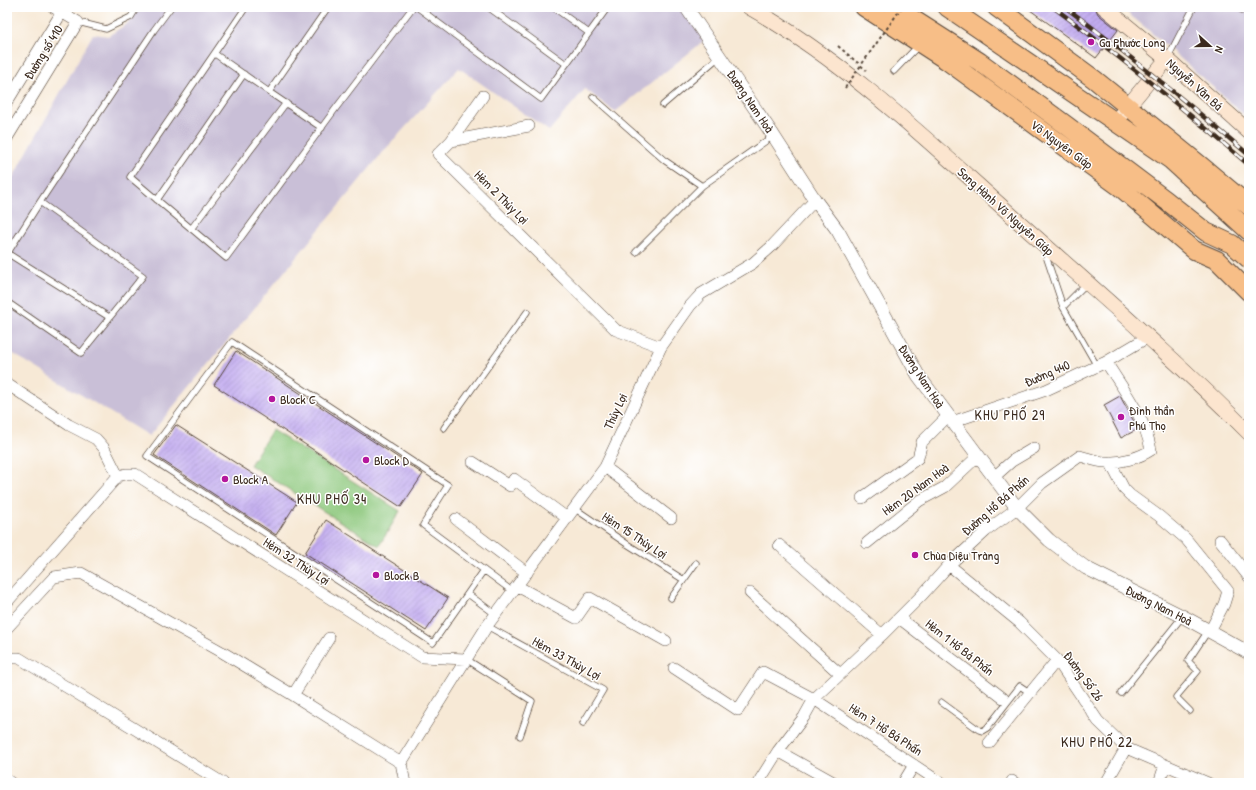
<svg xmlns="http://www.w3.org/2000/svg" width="1256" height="790" viewBox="0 0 1256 790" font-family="'Patrick Hand',sans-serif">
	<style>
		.industrial { fill: #c9bfd7 }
		.park { fill: #8cc77c; stroke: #64784d }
		.building { fill: url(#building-hatch) }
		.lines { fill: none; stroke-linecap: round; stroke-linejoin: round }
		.service-casing { stroke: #57473a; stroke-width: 7 }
		.minor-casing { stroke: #57473a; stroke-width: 12 }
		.tertiary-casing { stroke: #57473a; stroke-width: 14 }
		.secondary-casing { stroke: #57473a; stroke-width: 16 }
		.trunk-casing { stroke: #57473a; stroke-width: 20 }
		.path { stroke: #57473a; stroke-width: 2; stroke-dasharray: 3 3; stroke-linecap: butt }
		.service { stroke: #fff; stroke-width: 5.5 }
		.minor { stroke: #fff; stroke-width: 11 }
		.tertiary { stroke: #fff; stroke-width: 13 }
		.secondary { stroke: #fce5cf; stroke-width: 15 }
		.trunk { stroke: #f7be87; stroke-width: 18 }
		.rail-casing { stroke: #3b2a1e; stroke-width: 4.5 }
		.rail { stroke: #fff; stroke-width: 3; stroke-dasharray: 9; stroke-linecap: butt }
		.path-bridge { stroke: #57473a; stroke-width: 2; stroke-dasharray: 3 3; stroke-linecap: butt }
		.poi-dot { fill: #b5179e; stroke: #fff; stroke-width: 1.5 }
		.labels { text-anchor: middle; stroke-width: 3; stroke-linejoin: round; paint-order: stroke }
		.poi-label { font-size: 13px; fill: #3b2a1e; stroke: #fff; text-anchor: start }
		.street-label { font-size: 13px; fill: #3b2a1e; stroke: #fff }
		.neighbourhood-label { font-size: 14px; letter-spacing: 1px; fill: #3b2a1e; stroke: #fff }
	</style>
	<defs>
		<pattern id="building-hatch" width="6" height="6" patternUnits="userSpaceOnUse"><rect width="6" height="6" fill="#c2acf0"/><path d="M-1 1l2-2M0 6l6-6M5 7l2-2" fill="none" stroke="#9f8cc2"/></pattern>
	</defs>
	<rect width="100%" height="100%" fill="#fff"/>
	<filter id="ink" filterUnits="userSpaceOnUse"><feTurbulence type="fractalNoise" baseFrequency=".025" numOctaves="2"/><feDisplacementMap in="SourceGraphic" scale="8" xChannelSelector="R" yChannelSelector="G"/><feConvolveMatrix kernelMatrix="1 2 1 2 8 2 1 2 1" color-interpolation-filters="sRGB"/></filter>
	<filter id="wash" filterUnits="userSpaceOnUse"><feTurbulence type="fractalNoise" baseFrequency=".012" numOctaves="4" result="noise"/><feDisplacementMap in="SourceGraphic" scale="16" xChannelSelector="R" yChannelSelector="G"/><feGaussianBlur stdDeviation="0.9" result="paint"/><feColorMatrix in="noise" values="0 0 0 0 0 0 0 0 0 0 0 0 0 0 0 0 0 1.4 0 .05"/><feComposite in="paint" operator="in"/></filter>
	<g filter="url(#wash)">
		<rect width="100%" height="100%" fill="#f7e9d6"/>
		<!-- industrial -->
		<path class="industrial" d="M138 7H681L705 40 615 112 585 89 549 131 459 68 383 152 149 436 7 350V188L93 34 108 36 127 24Z
			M1120 7H1249V119L1146 28Z"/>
		<!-- park -->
		<path class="park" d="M272 430 400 511 379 546 250 465Z"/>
		<g id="blocks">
			<!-- building -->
			<path class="building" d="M1026 7H1095L1098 14 1118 30 1096 58Z
				M236 351 423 474 401 507 214 385Z
				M1120 396 1138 429 1121 438 1104 405Z
				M176 425 297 502 276 535 154 455Z
				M326 520 448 598 426 631 305 553Z"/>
		</g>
	</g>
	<g filter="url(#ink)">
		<use href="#blocks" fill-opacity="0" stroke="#57473a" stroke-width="1"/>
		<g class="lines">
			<defs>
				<path id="service" d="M246 7 130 177 226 258 336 108 413 7
					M417 7 541 99 608 7
					M488 7 566 64
					M553 7 589 33
					M1236 7 1249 13
					M78 22 106 29 131 17 137 7
					M215 54 269 92
					M1167 59 1194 7
					M894 71 919 45
					M593 97 664 160 702 186
					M663 105 720 56
					M322 128 269 92 328 7
					M157 200 244 74
					M191 229 286 103
					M1044 250 1063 307 1097 366
					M636 252 702 186 773 136
					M7 253 109 317
					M7 254 40 202 154 30 171 7
					M7 302 81 353 143 276 40 202
					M1063 307 1087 283
					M444 428 527 312
					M574 508 627 544 684 580
					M484 570 433 643 147 456 232 342 448 485 423 525 512 591
					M468 594 495 614
					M671 598 696 563
					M487 626 603 690 583 723
					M466 659 532 701 520 736
					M1121 693 1182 617
					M941 702 979 730 982 731 987 728 1020 686 1029 692
					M1190 711 1176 697 1198 671 1188 661 1208 631"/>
				<path id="minor" d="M7 102 62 12
					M529 126 451 141 438 154 616 330 661 347
					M7 138 78 22 53 7
					M451 141 483 96
					M7 384 69 425 96 439 104 448 118 476
					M952 422 1046 390 1106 362 1148 337
					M473 462 510 486 514 479 567 518
					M1110 462 1124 489 1130 495 1159 516 1186 539 1228 591 1224 604 1210 631
					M605 467 671 518
					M118 476 126 474H135L422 657 466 659
					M994 477 1012 461 1034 448
					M862 498 918 458 922 442 948 416
					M456 519 527 573
					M1220 540 1249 577
					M867 543 919 501 945 487 978 456
					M779 545 882 635
					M949 565 1019 622 1057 660 1098 721 1126 748 1208 783
					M517 586 576 618 590 598 666 641
					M750 593 840 674
					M7 602 118 476
					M899 618 1003 698
					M7 628 54 577 81 573 222 652 293 695 401 763 487 626 605 467 661 347 690 306 701 294 753 263 771 247 815 200
					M7 658H19L223 783
					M674 668 738 710 763 672 814 699 941 783
					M293 695 329 638
					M989 743 1057 660
					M778 751 835 783
					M401 763 405 783
					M7 780 11 783
					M1012 781 1015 783
					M758 783 778 751 804 717 814 699 882 635 922 595 949 565 986 531 1017 508 1042 483 1080 456C1088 458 1097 462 1105 462 1120 463 1139 458 1151 450 1145 417 1123 389 1106 362
					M903 783 914 765
					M1106 783 1126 748
					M1159 783 1165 765"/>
				<path id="tertiary" d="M686 7 773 135 815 200 838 231 918 375 1017 508 1049 540 1086 568 1182 616 1249 653"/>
				<path id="secondary" d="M749 7C846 62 927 140 1010 214 1090 286 1173 356 1249 433
					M1104 7 1167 59 1249 132
					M1115 122 1167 59"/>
				<path id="trunk" d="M864 7 946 60 1120 187 1194 250 1217 260 1249 292
					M894 7 980 62 1066 125 1167 201 1206 232 1232 244 1249 259
					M947 7 1171 160 1249 231
					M996 7 1094 79 1200 165 1249 206"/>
			</defs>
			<!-- service casing -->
			<use href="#service" class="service-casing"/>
			<!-- minor casing -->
			<use href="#minor" class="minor-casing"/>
			<!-- tertiary casing -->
			<use href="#tertiary" class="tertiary-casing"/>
			<!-- secondary casing -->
			<use href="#secondary" class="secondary-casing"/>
			<!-- trunk casing -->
			<use href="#trunk" class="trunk-casing"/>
			<!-- path -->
			<path class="path" d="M838 46 866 70"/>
			<!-- service -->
			<use href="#service" class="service"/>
			<!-- minor -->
			<use href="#minor" class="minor"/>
			<!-- tertiary -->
			<use href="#tertiary" class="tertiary"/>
			<!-- secondary -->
			<use href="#secondary" class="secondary"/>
			<!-- trunk -->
			<use href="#trunk" class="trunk"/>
			<defs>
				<path id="rail" d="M1053 7C1121 57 1185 110 1249 165
					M1065 7C1128 54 1189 104 1249 155"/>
			</defs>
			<!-- rail casing -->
			<use href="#rail" class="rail-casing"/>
			<!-- rail -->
			<use href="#rail" class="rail"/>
			<!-- path-bridge -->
			<path class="path-bridge" d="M845 88 902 7"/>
		</g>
	</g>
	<!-- markers -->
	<g class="poi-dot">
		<circle cx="1091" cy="42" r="4"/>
		<circle cx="272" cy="399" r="4"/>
		<circle cx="1121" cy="417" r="4"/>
		<circle cx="366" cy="460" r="4"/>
		<circle cx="225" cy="479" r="4"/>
		<circle cx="915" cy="555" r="4"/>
		<circle cx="376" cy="575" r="4"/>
	</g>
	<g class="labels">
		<!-- poi labels -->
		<g class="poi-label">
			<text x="1099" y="47">Ga Phước Long</text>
			<text x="280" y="404">Block C</text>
			<text x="1129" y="415">Đình thần<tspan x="1129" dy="15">Phú Thọ</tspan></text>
			<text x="374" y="465">Block D</text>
			<text x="233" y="484">Block A</text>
			<text x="923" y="560">Chùa Diệu Tràng</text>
			<text x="384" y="580">Block B</text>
		</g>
		<!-- street labels -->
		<g class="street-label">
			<text transform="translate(43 52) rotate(-58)" y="5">Đường số 410</text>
			<text transform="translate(1195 84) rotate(42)" y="5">Nguyễn Văn Bá</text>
			<text transform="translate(751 101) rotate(56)" y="5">Đường Nam Hoà</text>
			<text transform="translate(1062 144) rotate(36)" y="5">Võ Nguyên Giáp</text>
			<text transform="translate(502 197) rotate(45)" y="5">Hẻm 2 Thủy Lợi</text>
			<text transform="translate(1006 211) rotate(42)" y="5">Song Hành Võ Nguyên Giáp</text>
			<text transform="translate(1047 373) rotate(-23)" y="5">Đường 440</text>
			<text transform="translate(922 376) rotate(57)" y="5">Đường Nam Hoà</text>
			<text transform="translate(615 411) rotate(-65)" y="5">Thủy Lợi</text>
			<text transform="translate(915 489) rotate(-36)" y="5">Hẻm 20 Nam Hoà</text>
			<text transform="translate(995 505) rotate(-41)" y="5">Đường Hồ Bá Phấn</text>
			<text transform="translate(635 535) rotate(33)" y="5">Hẻm 15 Thủy Lợi</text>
			<text transform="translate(297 561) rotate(33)" y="5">Hẻm 32 Thủy Lợi</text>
			<text transform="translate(1159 605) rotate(27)" y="5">Đường Nam Hoà</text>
			<text transform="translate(960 647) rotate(38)" y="5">Hẻm 1 Hồ Bá Phấn</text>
			<text transform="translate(567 658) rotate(29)" y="5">Hẻm 33 Thủy Lợi</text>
			<text transform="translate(1084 676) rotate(54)" y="5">Đường Số 26</text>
			<text transform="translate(886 729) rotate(33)" y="5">Hẻm 7 Hồ Bá Phấn</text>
		</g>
		<!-- neighbourhood labels -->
		<g class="neighbourhood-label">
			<text x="1010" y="420">KHU PHỐ 29</text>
			<text x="332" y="504">KHU PHỐ 34</text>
			<text x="1097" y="747">KHU PHỐ 22</text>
		</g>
	</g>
	<!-- margin -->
	<rect width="1256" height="790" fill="none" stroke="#fff" stroke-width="24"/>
	<!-- north arrow -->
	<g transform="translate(1210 46) rotate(111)" stroke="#ffffff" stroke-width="3" paint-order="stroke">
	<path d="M0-3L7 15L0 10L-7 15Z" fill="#3b2a1e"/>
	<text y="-6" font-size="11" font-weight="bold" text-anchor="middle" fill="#3b2a1e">N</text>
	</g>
</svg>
